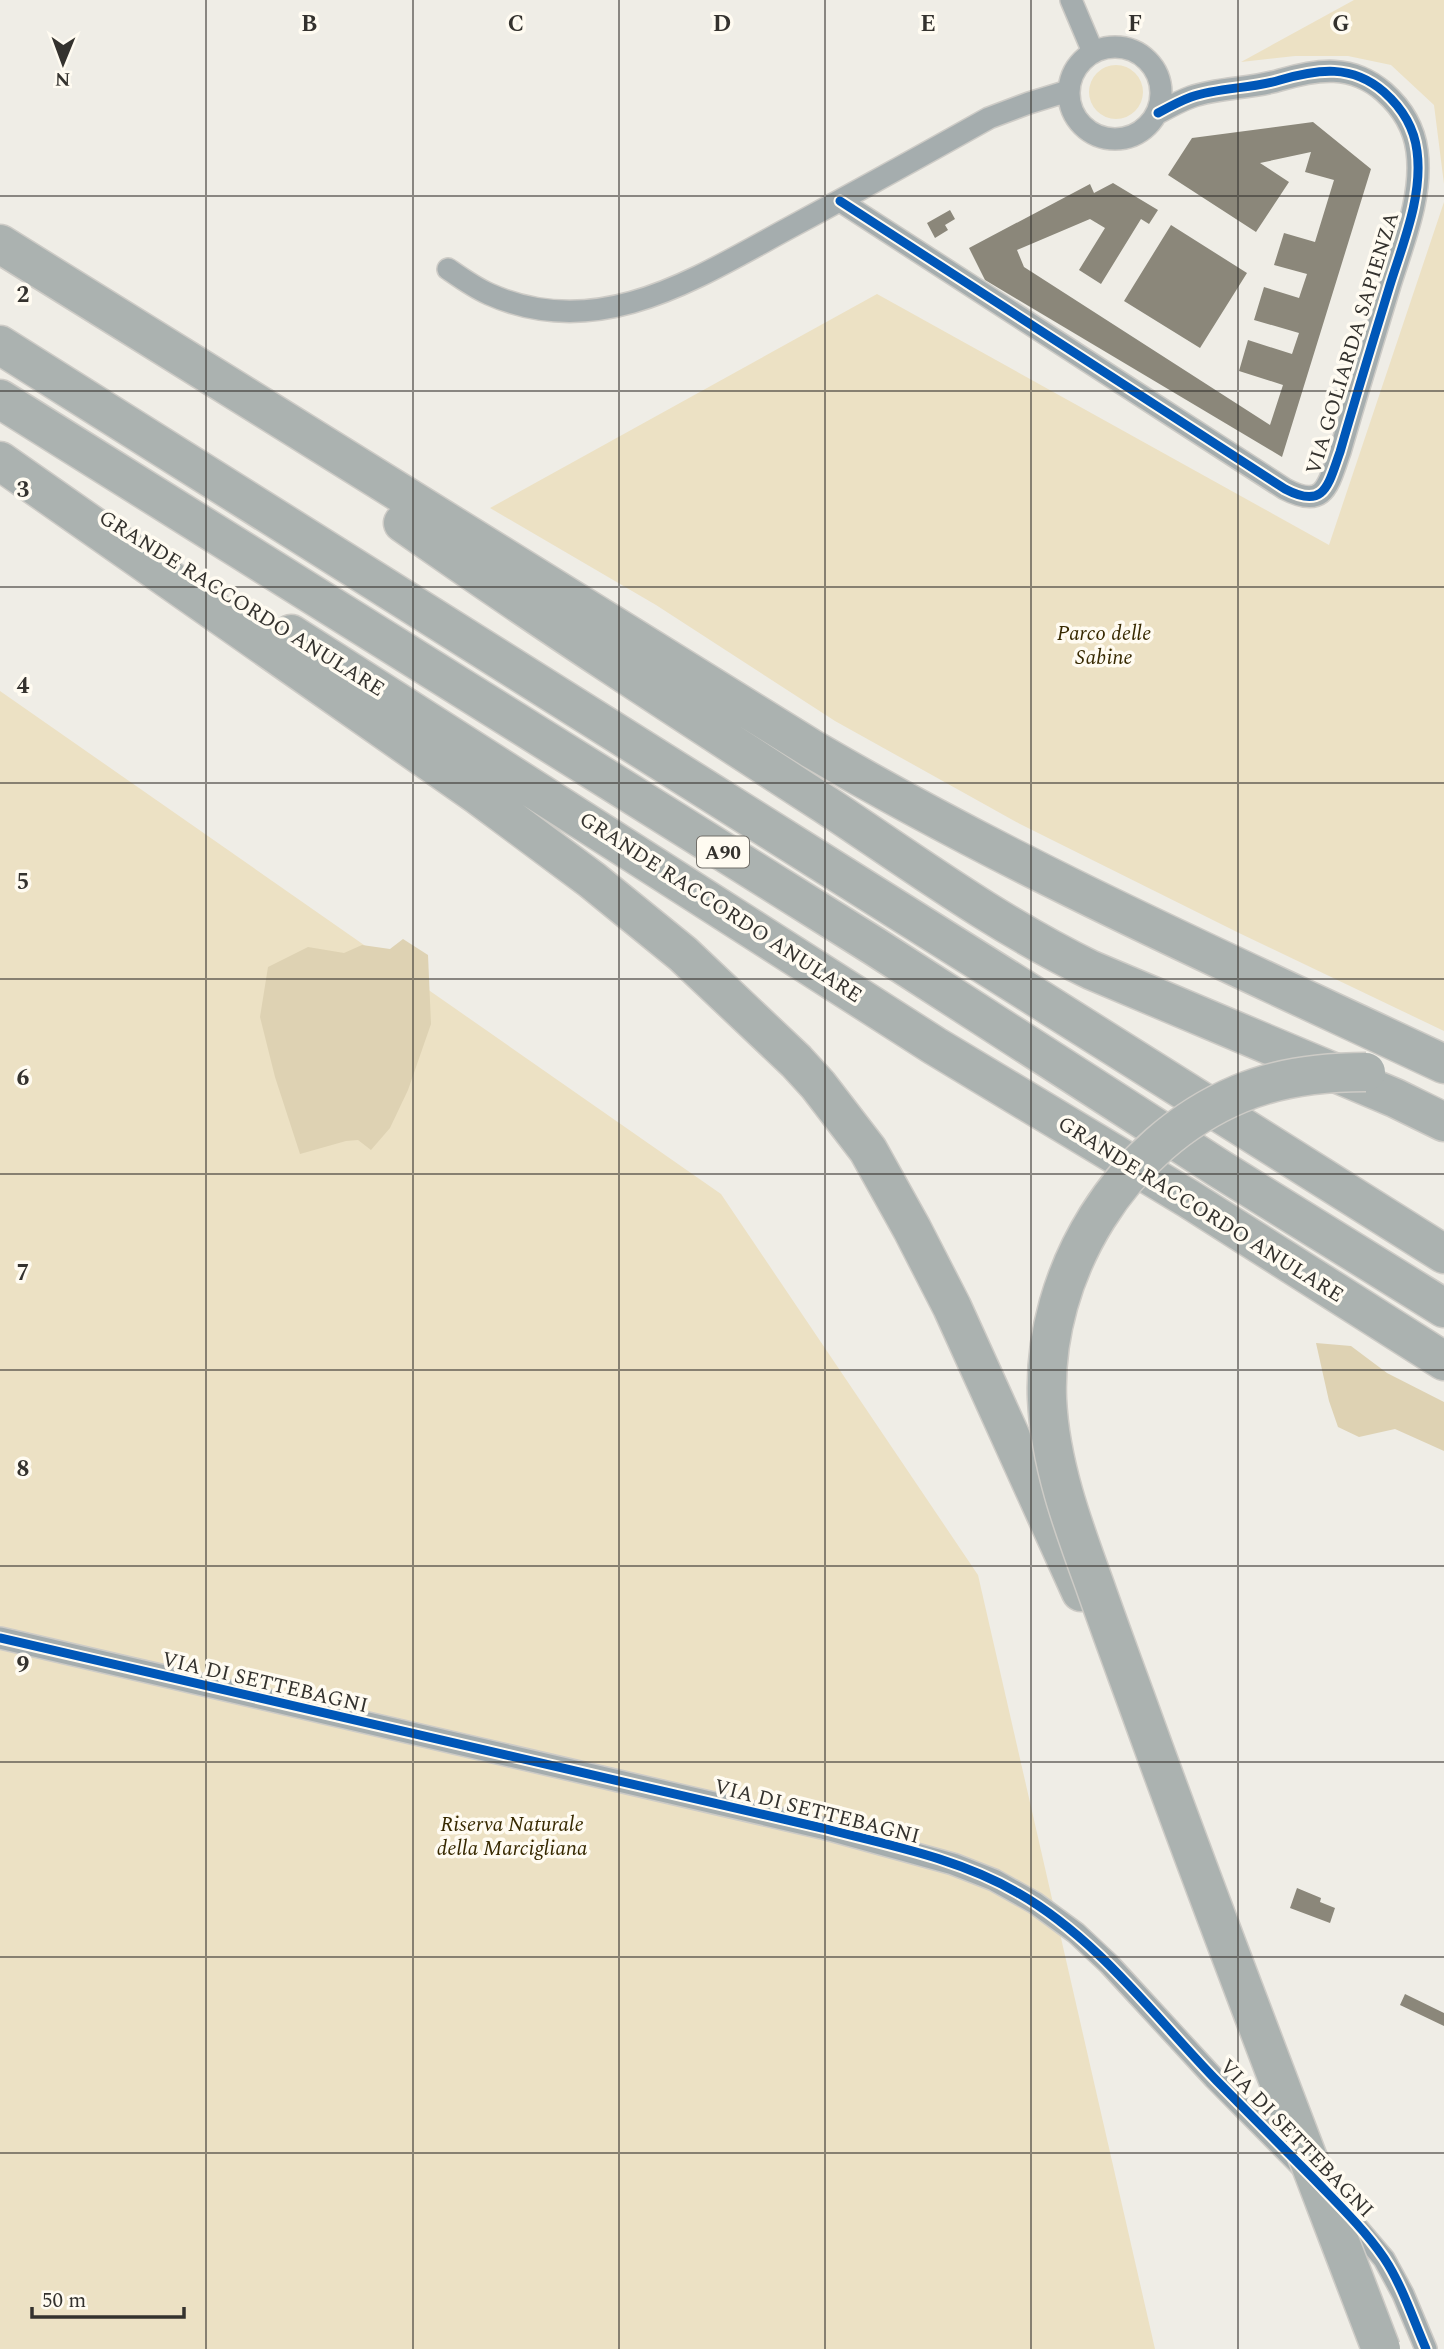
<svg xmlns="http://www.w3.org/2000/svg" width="1444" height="2349" viewBox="0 0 1444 2349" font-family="Spectral,serif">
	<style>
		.green { fill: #ece1c4 }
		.forest { fill: #ded2b3 }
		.building { fill: #8b877a }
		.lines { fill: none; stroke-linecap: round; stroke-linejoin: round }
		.street-casing { stroke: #cdcbc6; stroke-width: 24 }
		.highway-casing { stroke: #cdcbc6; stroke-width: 41 }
		.street { stroke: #a5adae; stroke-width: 21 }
		.highway { stroke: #abb2b0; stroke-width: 38 }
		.highway-bridge-casing { stroke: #cdcbc6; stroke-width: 41; stroke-linecap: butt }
		.highway-bridge { stroke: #abb2b0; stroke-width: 38 }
		.cycleway-casing { stroke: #fffbf1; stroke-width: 13 }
		.cycleway { stroke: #0057b8; stroke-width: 9 }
		.grid { fill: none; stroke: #34322e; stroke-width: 2; stroke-opacity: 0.55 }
		.labels { text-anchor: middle; stroke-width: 7; stroke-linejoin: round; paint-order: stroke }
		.shield { fill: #fffbf1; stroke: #716e68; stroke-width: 2 }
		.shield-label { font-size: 19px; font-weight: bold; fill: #34322e }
		.street-label { font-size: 21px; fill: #34322e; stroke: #fffbf1 }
		.park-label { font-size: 21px; font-style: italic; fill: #372900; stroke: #fffbf1 }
		.grid-label { font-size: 23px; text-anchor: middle; font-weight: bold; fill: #34322e; stroke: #fffbf1; stroke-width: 7; stroke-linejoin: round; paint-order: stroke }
	</style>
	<rect width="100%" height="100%" fill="#efede6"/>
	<!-- green -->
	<path class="green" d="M1354 0H1444V184L1434 105 1391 65 1348 56H1295L1241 62Z
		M1089 92a27 27 0 1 1 54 0a27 27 0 1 1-54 0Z
		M1444 202V1031L1239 933 1020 824 835 721 656 605 490 508 877 294 1329 545Z
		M0 691 721 1194 978 1575 1155 2349H0Z"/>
	<!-- forest -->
	<path class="forest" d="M403 939 428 955 431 1024 408 1090 390 1128 371 1150 358 1140 346 1141 300 1154 275 1077 260 1017 268 967 308 947 344 953 362 945 390 949Z
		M1316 1343 1351 1346 1387 1373 1444 1402V1451L1395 1429 1359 1437 1338 1427 1329 1401Z"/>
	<!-- building -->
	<path class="building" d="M1313 122 1371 169 1282 457 985 280 969 248 1090 184 1094 193 1113 183 1158 210 1149 224 1141 219 1101 284 1079 270 1105 228 1090 219 1017 250 1024 267 1270 425 1283 385 1239 371 1248 340 1292 354 1299 333 1254 320 1264 287 1299 298 1307 274 1274 265 1284 233 1315 242 1334 180 1305 172 1311 152 1260 163 1289 182 1256 232 1168 175 1192 138Z
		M950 210 955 219 945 225 948 230 935 238 927 223Z
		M1171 225 1247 273 1200 348 1124 301Z
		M1297 1888 1321 1898 1320 1902 1335 1908 1330 1923 1290 1908Z
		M1405 1994 1444 2013V2026L1400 2005Z"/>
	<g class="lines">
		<defs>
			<path id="street" d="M1071 0 1093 52
				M1069 93a46 46 0 1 1 92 0a46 46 0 1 1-92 0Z
				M840 201 1285 489C1325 510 1328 485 1340 452 1356 396 1373 341 1390 285 1403 243 1423 196 1417 151 1414 127 1402 108 1384 92 1352 64 1318 69 1280 80 1251 89 1219 87 1191 97 1180 101 1169 107 1158 113
				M448 269C461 278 475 288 489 294 598 343 695 279 789 228 856 192 923 155 989 118L1029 103 1068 91
				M0 1638 822 1828 953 1864 994 1880 1035 1903 1076 1933 1109 1964 1214 2078 1302 2167
				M1332 2198 1384 2259 1403 2294 1426 2349"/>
			<path id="highway" d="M0 244 812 749C1015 868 1231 964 1444 1064
				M0 345 1444 1254
				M0 399 874 946 1220 1169 1444 1308
				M0 461 479 796 592 880 683 954 796 1061 818 1085 868 1150 912 1229 952 1307 1081 1592
				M403 523C542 621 684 713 826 805 912 862 998 925 1091 970L1395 1098 1444 1122
				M291 634 935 1046 1189 1199 1444 1361"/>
		</defs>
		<!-- street casing -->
		<use href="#street" class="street-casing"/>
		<!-- highway casing -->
		<use href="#highway" class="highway-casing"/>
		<!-- street -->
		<use href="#street" class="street"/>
		<!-- highway -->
		<use href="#highway" class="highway"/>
		<defs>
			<path id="highway-bridge" d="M1366 1072C1323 1072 1279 1077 1239 1094 1122 1143 1042 1272 1047 1399 1050 1463 1072 1523 1094 1583 1109 1626 1125 1669 1141 1713 1218 1926 1300 2137 1381 2349"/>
		</defs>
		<!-- highway-bridge casing -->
		<use href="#highway-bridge" class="highway-bridge-casing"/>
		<!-- highway-bridge -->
		<use href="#highway-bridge" class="highway-bridge"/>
		<defs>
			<path id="cycleway" d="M840 201 1285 489C1325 510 1328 485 1340 452 1356 396 1373 341 1390 285 1403 243 1423 196 1417 151 1414 127 1402 108 1384 92 1352 64 1318 69 1280 80 1251 89 1219 87 1191 97 1180 101 1169 107 1158 113
				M0 1638 822 1828C888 1845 958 1858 1018 1893 1098 1939 1153 2015 1217 2081 1249 2113 1281 2146 1314 2179 1338 2204 1364 2229 1384 2258 1402 2285 1413 2319 1426 2349"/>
		</defs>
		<!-- cycleway casing -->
		<use href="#cycleway" class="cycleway-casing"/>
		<!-- cycleway -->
		<use href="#cycleway" class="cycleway"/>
	</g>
	<!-- grid -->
	<path class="grid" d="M206 0V2349M413 0V2349M619 0V2349M825 0V2349M1031 0V2349M1238 0V2349M0 196H1444M0 391H1444M0 587H1444M0 783H1444M0 979H1444M0 1174H1444M0 1370H1444M0 1566H1444M0 1762H1444M0 1957H1444M0 2153H1444"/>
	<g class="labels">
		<!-- shield labels -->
		<rect class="shield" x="697" y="836.5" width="52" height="31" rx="5"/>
		<g class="shield-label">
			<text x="723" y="859">A90</text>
		</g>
		<!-- street labels -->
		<g class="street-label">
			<text transform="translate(1352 343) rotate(-73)" y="7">VIA GOLIARDA SAPIENZA</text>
			<text transform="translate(242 603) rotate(32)" y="7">GRANDE RACCORDO ANULARE</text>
			<text transform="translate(721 907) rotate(33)" y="7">GRANDE RACCORDO ANULARE</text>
			<text transform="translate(1201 1209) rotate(32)" y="7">GRANDE RACCORDO ANULARE</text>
			<text transform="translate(265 1682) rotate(13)" y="7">VIA DI SETTEBAGNI</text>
			<text transform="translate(817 1811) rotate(14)" y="7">VIA DI SETTEBAGNI</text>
			<text transform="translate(1297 2138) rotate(46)" y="7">VIA DI SETTEBAGNI</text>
		</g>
		<!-- park labels -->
		<g class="park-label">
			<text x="1104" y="640">Parco delle<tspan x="1104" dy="24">Sabine</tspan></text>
			<text x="512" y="1831">Riserva Naturale<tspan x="512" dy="24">della Marcigliana</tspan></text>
		</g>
	</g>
	<g class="grid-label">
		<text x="309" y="31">B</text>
		<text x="516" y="31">C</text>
		<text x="722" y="31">D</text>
		<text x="928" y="31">E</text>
		<text x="1135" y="31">F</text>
		<text x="1341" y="31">G</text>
		<text x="23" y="302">2</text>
		<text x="23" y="497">3</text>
		<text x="23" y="693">4</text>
		<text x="23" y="889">5</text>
		<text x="23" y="1085">6</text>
		<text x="23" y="1280">7</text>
		<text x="23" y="1476">8</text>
		<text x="23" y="1672">9</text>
	</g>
	<!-- north arrow -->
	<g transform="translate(63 63) rotate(181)" stroke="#fffbf1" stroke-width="5" paint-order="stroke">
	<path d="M0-5L12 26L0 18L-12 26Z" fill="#34322e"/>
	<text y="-10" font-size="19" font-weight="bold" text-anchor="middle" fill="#34322e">N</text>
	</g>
	<!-- scale -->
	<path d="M32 2307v10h152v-10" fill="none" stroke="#34322e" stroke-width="3.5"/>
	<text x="42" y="2307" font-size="21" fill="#34322e" stroke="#fffbf1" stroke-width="5" paint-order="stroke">50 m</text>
</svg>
